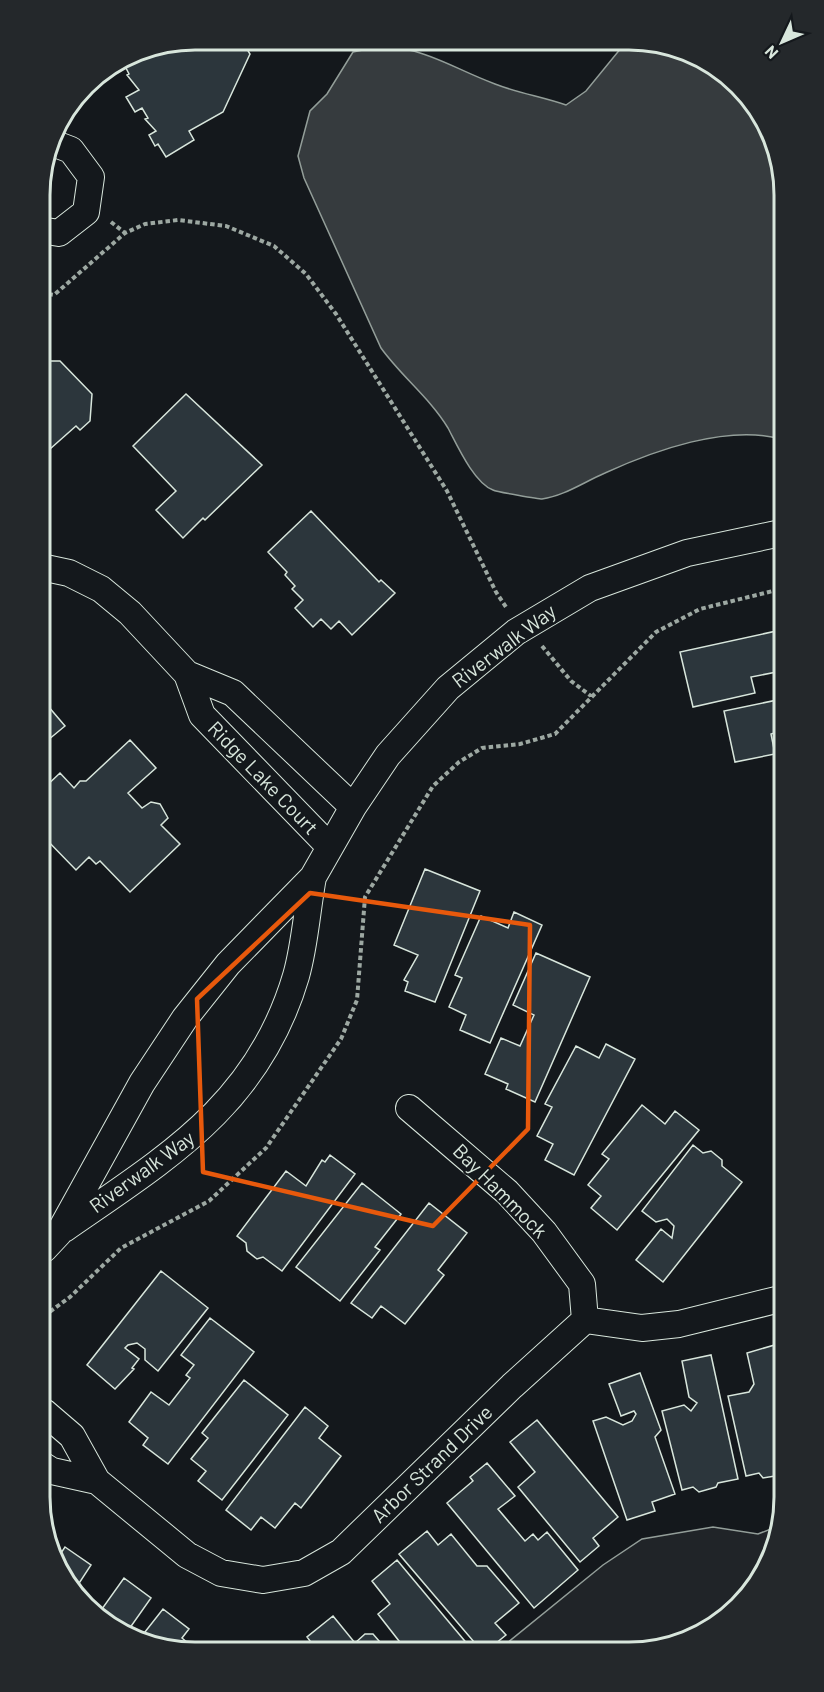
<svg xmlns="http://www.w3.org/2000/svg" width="824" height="1692" viewBox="0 0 824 1692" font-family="Barlow,sans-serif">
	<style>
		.green { fill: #202428; stroke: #939e99; stroke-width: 1.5 }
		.water { fill: #363b3e; stroke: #939e99; stroke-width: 1.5 }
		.building { fill: #2c363c; stroke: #d8e6dc; stroke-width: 1.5 }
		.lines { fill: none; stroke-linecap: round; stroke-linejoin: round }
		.minor-casing { stroke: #d8e6dc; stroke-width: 28 }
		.path { stroke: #9da8a2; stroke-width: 4; stroke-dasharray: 4.5 3; stroke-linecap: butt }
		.minor { stroke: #14181c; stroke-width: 26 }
		.marked { fill: none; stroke: #e8590c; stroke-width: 4.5; stroke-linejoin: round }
		.labels { text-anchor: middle; stroke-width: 4.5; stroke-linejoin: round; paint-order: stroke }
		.street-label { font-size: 20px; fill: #d8e6dc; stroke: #14181c }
		.rim { fill: none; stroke: #d8e6dc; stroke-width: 3 }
	</style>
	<rect width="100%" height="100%" fill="#14181c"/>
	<!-- green -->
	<path class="green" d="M781 1525 773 1557 747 1600 670 1648H501L603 1565 642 1539 713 1527 758 1534Z"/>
	<!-- water -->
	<path class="water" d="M626 42H659L732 78 780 154 781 439C727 424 653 451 605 473 584 482 564 496 542 499 539 499 497 492 493 490 474 483 457 445 448 428 430 398 401 376 381 348L304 178 298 156 310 111 327 94 353 52C413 37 441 64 495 84 518 93 543 97 566 105L586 91Z"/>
	<!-- building -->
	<path class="building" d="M195 39H241L250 54 223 112 189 131 194 140 166 157 158 144 155 146 149 135 156 131 145 119 148 118 142 108 135 112 126 97 139 90 127 75 129 74 126 68 141 56 143 58 146 56 142 49Z
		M41 352 43 361H60L92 394 90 421 80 430 76 426 50 449 41 439Z
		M186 394 262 465 205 520 203 518 183 538 156 510 176 491 133 446Z
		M311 511 379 582 381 580 395 593 352 635 339 621 331 629 321 619 313 627 295 608 303 600 292 589 295 586 285 575 287 572 268 552Z
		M781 630 782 671 751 677 755 693 693 707 680 652Z
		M42 699 65 726 42 745Z
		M782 699V731L771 734 775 754 735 762 724 711Z
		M130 740 156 768 128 793 142 808 151 802 160 804 168 818 161 825 180 844 130 892 100 861 96 864 89 857 76 870 42 835V822L45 819 42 816V790L60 773 74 788 80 781H86Z
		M425 869 480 891 435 1002 405 991 408 982 404 980 418 955 394 945Z
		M514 912 542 925 490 1043 460 1030 466 1015 449 1007 462 978 455 975 481 916 508 928Z
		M536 953 590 977 535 1102 506 1089 508 1084 485 1074 501 1038 520 1046 534 1015 513 1005Z
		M606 1044 635 1059 574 1175 545 1160 553 1144 537 1136 552 1107 545 1104 576 1046 599 1058Z
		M642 1105 665 1124 675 1111 699 1130 617 1230 591 1208 601 1196 588 1185 609 1159 602 1154Z
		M693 1145 703 1153 711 1151 722 1160V1166L742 1182 663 1282 636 1260 661 1229 672 1238 674 1226 667 1219 656 1222 642 1211Z
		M330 1155 355 1174 282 1271 263 1257 257 1259 247 1251 246 1243 237 1236 286 1171 306 1186 322 1160 325 1162Z
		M362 1183 401 1214 375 1247 380 1250 340 1301 296 1267Z
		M429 1203 467 1233 438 1270 444 1275 405 1324 381 1306 372 1318 351 1303Z
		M161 1271 208 1308 158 1371 145 1360V1349L137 1343 128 1345 125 1348 139 1359 132 1368 134 1369 115 1389 87 1365Z
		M210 1318 254 1352 168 1464 143 1445 148 1438 129 1422 151 1392 169 1405 190 1378 186 1375 194 1365 181 1355Z
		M778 1344 784 1372V1468L781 1475 763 1478 759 1473 746 1476 728 1396 749 1392 754 1384 747 1353Z
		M711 1355 738 1479 718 1483 716 1487 699 1492 693 1487 682 1490 662 1411 684 1405 691 1411 697 1403 689 1397 682 1361Z
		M640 1373 661 1430 655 1437 675 1494 652 1502 655 1511 627 1520 593 1421 606 1417 623 1425 632 1421 636 1414 634 1411 621 1416 609 1384Z
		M244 1380 288 1415 222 1500 198 1481 206 1471 191 1459 208 1438 202 1433Z
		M305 1407 328 1426 319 1438 341 1456 301 1508 295 1503 275 1528 261 1517 251 1530 226 1510Z
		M537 1420 618 1517 593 1538 599 1546 580 1562 518 1487 535 1472 510 1442Z
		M487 1463 515 1496 498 1509 525 1541 533 1534 538 1540 547 1532 578 1570 534 1608 447 1503 473 1481 470 1477Z
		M427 1531 438 1545 451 1534 477 1566H487L519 1603 495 1623 506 1635 490 1648 480 1649 399 1554Z
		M65 1547 91 1565 76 1588 57 1559Z
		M397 1560 469 1646 466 1649H396L393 1646 399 1641 378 1614 390 1604 372 1581Z
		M124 1578 151 1598 127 1632 92 1614 81 1597 83 1594 102 1609Z
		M163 1609 189 1629 182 1638 196 1650H165L141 1637Z
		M333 1616 355 1643 365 1634H373L386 1649H316L307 1637Z
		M216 1643 235 1650H214Z"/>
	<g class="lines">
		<defs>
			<path id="minor" d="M40 230 59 233 86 212 91 177 71 150 50 142
				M41 567 69 573 101 589 130 613 187 674 202 715 329 846
				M187 674 233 693 353 807
				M409 1108 507 1192 544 1232 582 1284 585 1320
				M64 1229C166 1158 258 1105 296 976 305 945 307 909 313 877
				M44 1249 59 1233 142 1083 185 1018 228 964 313 877 353 807 388 755 448 688 516 632 590 588 687 553 781 533
				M44 1412 72 1436 97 1481 187 1555 221 1573 263 1580 304 1573 341 1552 512 1386 585 1320 642 1328 679 1324 780 1299
				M44 1466 52 1471 97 1481"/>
		</defs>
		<!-- minor casing -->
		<use href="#minor" class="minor-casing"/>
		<!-- path -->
		<path class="path" d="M111 222 125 233
			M41 293 54 295 125 233 145 224 178 220 226 226 274 246 306 274 336 314 447 491 496 592 506 607
			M542 646 571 681 591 696
			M44 1316 70 1297 121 1248 209 1201 266 1148 341 1039 357 1000 365 897 433 786 459 762 482 748 520 744 555 734 656 632 700 609 781 589"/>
		<!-- minor -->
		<use href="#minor" class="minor"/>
	</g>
	<!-- marked area -->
	<path class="marked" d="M310 893 530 925 528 1129 433 1226 203 1172 197 999Z"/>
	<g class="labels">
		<!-- street labels -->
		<g class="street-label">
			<text transform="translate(504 646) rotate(-37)" y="7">Riverwalk Way</text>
			<text transform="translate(263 778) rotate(46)" y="7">Ridge Lake Court</text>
			<text transform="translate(142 1172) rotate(-36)" y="7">Riverwalk Way</text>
			<text transform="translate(500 1191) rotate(45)" y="7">Bay Hammock</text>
			<text transform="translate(432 1464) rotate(-44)" y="7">Arbor Strand Drive</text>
		</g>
	</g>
	<!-- crop -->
	<path d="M0 0H824V1692H0ZM195 50H629A145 145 0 0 1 774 195V1497A145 145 0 0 1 629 1642H195A145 145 0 0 1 50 1497V195A145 145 0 0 1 195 50Z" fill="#24282b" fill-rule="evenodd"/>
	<path class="rim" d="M195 50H629A145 145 0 0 1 774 195V1497A145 145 0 0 1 629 1642H195A145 145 0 0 1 50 1497V195A145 145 0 0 1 195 50Z"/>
	<!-- north arrow -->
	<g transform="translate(782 42) rotate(226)" stroke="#14181c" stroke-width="4.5" paint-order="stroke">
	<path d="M0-4.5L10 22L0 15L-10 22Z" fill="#d8e6dc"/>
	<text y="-9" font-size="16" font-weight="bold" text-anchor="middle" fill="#d8e6dc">N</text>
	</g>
</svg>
